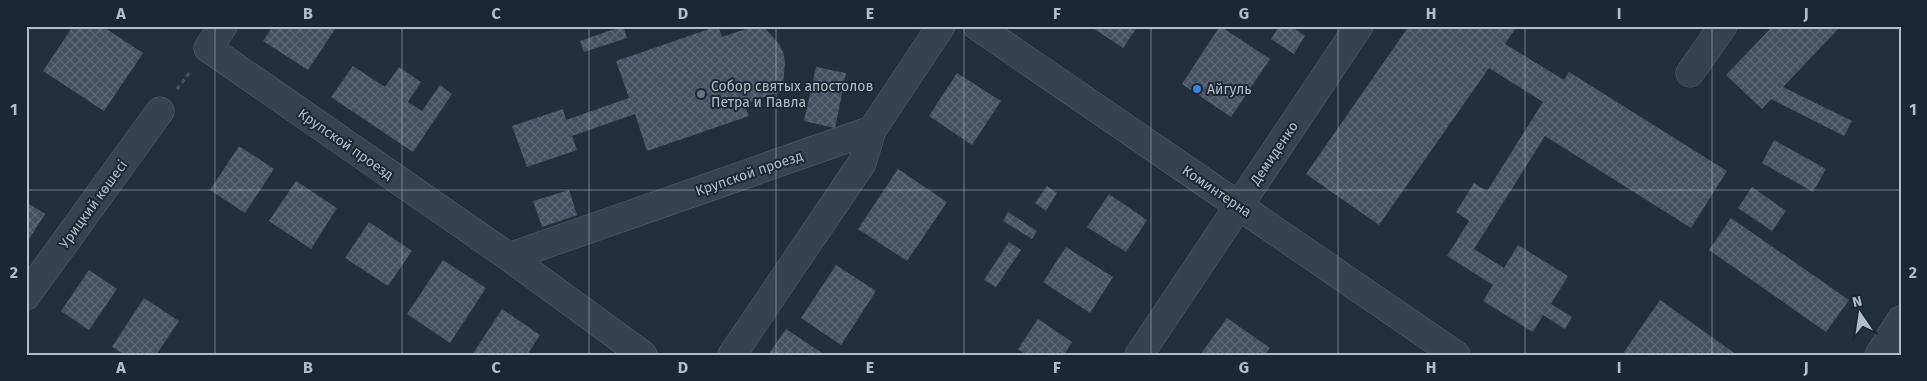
<svg xmlns="http://www.w3.org/2000/svg" width="1927" height="381" viewBox="0 0 1927 381" font-family="'Fira Sans',sans-serif">
	<style>
		.building { fill: url(#building-cross-hatch) }
		.lines { fill: none; stroke-linecap: round; stroke-linejoin: round }
		.minor-casing { stroke: #565f6c; stroke-width: 29 }
		.path { stroke: #44595c; stroke-width: 3; stroke-dasharray: 4 4; stroke-linecap: butt }
		.minor { stroke: #38414e; stroke-width: 28 }
		.grid { fill: none; stroke: #b4bcc9; stroke-width: 1; stroke-opacity: 0.55 }
		.shop-dot { fill: #3f7fe0; stroke: #1d2633; stroke-width: 2 }
		.worship-dot { fill: #6b7280; stroke: #1d2633; stroke-width: 2 }
		.labels { text-anchor: middle; stroke-width: 4; stroke-linejoin: round; paint-order: stroke }
		.poi-label { font-size: 14px; fill: #b4bcc9; stroke: #1d2633; text-anchor: start }
		.street-label { font-size: 14px; fill: #b4bcc9; stroke: #1d2633 }
		.neatline { fill: none; stroke: #b4bcc9; stroke-width: 2 }
		.grid-label { font-size: 16px; text-anchor: middle; font-weight: bold; fill: #b4bcc9 }
	</style>
	<defs>
		<pattern id="building-cross-hatch" width="8" height="8" patternUnits="userSpaceOnUse" patternTransform="scale(1.25)"><rect width="8" height="8" fill="#455162"/><path d="M0 0l8 8M0 8l8-8" fill="none" stroke="#5d6877"/></pattern>
	</defs>
	<rect width="100%" height="100%" fill="#242f3e"/>
	<!-- building -->
	<path class="building" d="M73 26H102L143 53 104 111 43 71Z
		M273 26H337L308 70 263 41Z
		M623 26 627 38 584 52 580 41Z
		M718 26 722 37 755 26H763L779 44 783 52 785 62 783 84 785 90 744 104 749 116 647 151 635 114 572 136 577 150 527 167 512 126 563 109 566 120 629 98 616 61Z
		M1090 26H1138L1123 48Z
		M1220 26 1270 59 1231 117 1182 84Z
		M1279 26H1291L1305 36 1294 54 1271 39Z
		M1409 26H1517L1505 44 1564 80 1569 72 1727 171 1691 228 1545 136 1474 249 1504 268 1518 245 1568 276 1551 304 1572 317 1565 329 1543 315 1533 332 1483 301 1493 285 1447 256 1469 221 1456 212 1474 183 1487 191 1543 102 1489 68 1379 225 1306 174Z
		M1773 26H1841L1783 87 1852 121 1844 136 1771 99 1762 109 1726 75Z
		M353 66 385 87 399 67 421 82 408 102 422 111 440 85 452 94 413 152 331 97Z
		M816 67 846 73 835 128 804 121Z
		M957 73 1001 101 972 145 929 116Z
		M1774 140 1826 169 1813 192 1762 163Z
		M239 146 274 169 245 213 210 190Z
		M898 169 947 202 907 261 858 229Z
		M296 181 337 208 311 249 269 221Z
		M1047 186 1057 193 1046 211 1035 203Z
		M1752 187 1786 211 1772 231 1738 208Z
		M569 190 577 215 542 227 533 201Z
		M1109 194 1147 220 1126 252 1087 227Z
		M26 202 45 214 26 244Z
		M1008 212 1037 231 1032 239 1003 221Z
		M1731 218 1849 300 1826 332 1709 250Z
		M369 222 412 251 388 286 345 258Z
		M1009 242 1021 250 996 287 984 280Z
		M1066 247 1113 277 1090 313 1043 282Z
		M443 260 486 288 450 343 407 314Z
		M836 265 876 291 841 345 801 318Z
		M89 270 117 289 89 330 61 311Z
		M144 298 179 321 156 355H125L112 347Z
		M1660 300 1737 355H1622Z
		M502 309 540 335 527 355H472Z
		M1227 318 1270 348 1265 355H1206L1202 352Z
		M1038 319 1072 342 1064 355H1027L1018 349Z
		M786 329 825 355H768Z"/>
	<g class="lines">
		<defs>
			<path id="minor" d="M223 26 208 48 509 257 872 130 941 26
				M977 26 1456 355
				M1690 73 1723 26
				M509 257 643 355
				M26 296 160 111
				M732 355 862 163 872 130
				M1139 355 1359 26
				M1879 355 1901 320"/>
		</defs>
		<!-- minor casing -->
		<use href="#minor" class="minor-casing"/>
		<!-- path -->
		<path class="path" d="M177 89 190 72"/>
		<!-- minor -->
		<use href="#minor" class="minor"/>
	</g>
	<!-- grid -->
	<path class="grid" d="M215 26V355M402 26V355M589 26V355M776 26V355M964 26V355M1151 26V355M1338 26V355M1525 26V355M1712 26V355M26 190H1901"/>
	<!-- markers -->
	<circle class="shop-dot" cx="1197" cy="89" r="5"/>
	<circle class="worship-dot" cx="701" cy="94" r="5"/>
	<g class="labels">
		<!-- poi labels -->
		<g class="poi-label">
			<text x="711" y="91">Собор святых апостолов<tspan x="711" dy="16">Петра и Павла</tspan></text>
			<text x="1207" y="94">Айгуль</text>
		</g>
		<!-- street labels -->
		<g class="street-label">
			<text transform="translate(346 144) rotate(35)" y="5">Крупской проезд</text>
			<text transform="translate(1274 153) rotate(-56)" y="5">Демиденко</text>
			<text transform="translate(749 173) rotate(-19)" y="5">Крупской проезд</text>
			<text transform="translate(1217 191) rotate(34)" y="5">Коминтерна</text>
			<text transform="translate(93 204) rotate(-54)" y="5">Урицкий көшесі</text>
		</g>
	</g>
	<!-- border -->
	<rect width="1927" height="381" fill="none" stroke="#1d2633" stroke-width="55"/>
	<!-- north arrow -->
	<g transform="translate(1860 314) rotate(347)" stroke="#1d2633" stroke-width="4" paint-order="stroke">
	<path d="M0-4L9 19L0 12L-9 19Z" fill="#b4bcc9"/>
	<text y="-8" font-size="14" font-weight="bold" text-anchor="middle" fill="#b4bcc9">N</text>
	</g>
	<rect x="28" y="28" width="1872" height="326" class="neatline"/>
	<g class="grid-label">
		<text x="121" y="19">A</text>
		<text x="308" y="19">B</text>
		<text x="496" y="19">C</text>
		<text x="683" y="19">D</text>
		<text x="870" y="19">E</text>
		<text x="1057" y="19">F</text>
		<text x="1244" y="19">G</text>
		<text x="1431" y="19">H</text>
		<text x="1619" y="19">I</text>
		<text x="1806" y="19">J</text>
		<text x="14" y="115">1</text>
		<text x="1913" y="115">1</text>
		<text x="14" y="278">2</text>
		<text x="1913" y="278">2</text>
		<text x="121" y="373">A</text>
		<text x="308" y="373">B</text>
		<text x="496" y="373">C</text>
		<text x="683" y="373">D</text>
		<text x="870" y="373">E</text>
		<text x="1057" y="373">F</text>
		<text x="1244" y="373">G</text>
		<text x="1431" y="373">H</text>
		<text x="1619" y="373">I</text>
		<text x="1806" y="373">J</text>
	</g>
</svg>
